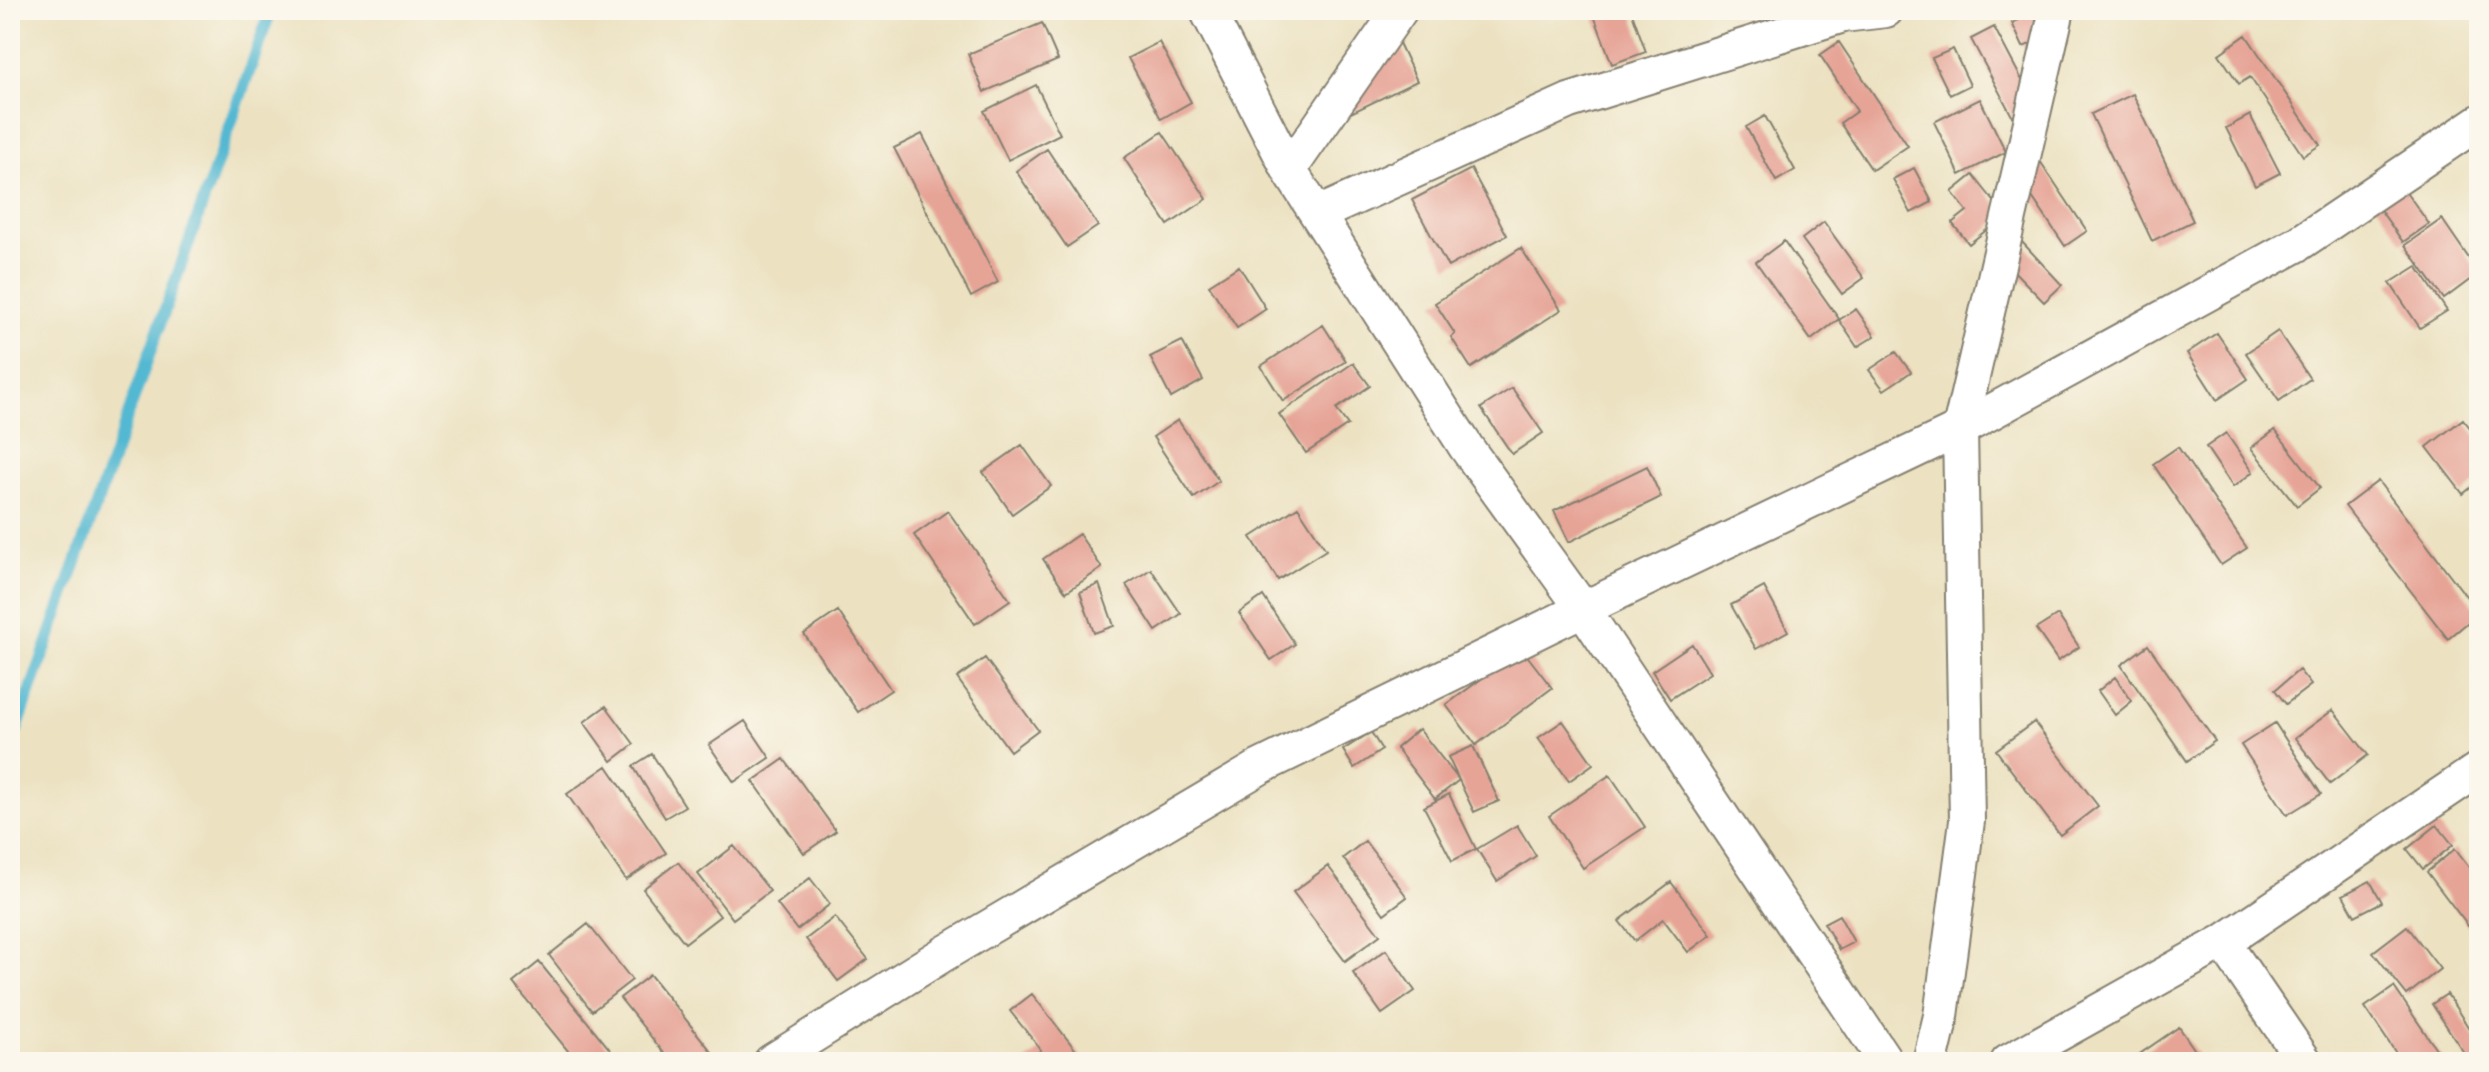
<svg xmlns="http://www.w3.org/2000/svg" width="2489" height="1072" viewBox="0 0 2489 1072" font-family="'Balsamiq Sans',sans-serif">
	<style>
		.lines { fill: none; stroke-linecap: round; stroke-linejoin: round }
		.stream { stroke: #52b8d1; stroke-width: 12 }
		.building { fill: #e6a497 }
		.street-casing { stroke: #847f6f; stroke-width: 38 }
		.street { stroke: #fff; stroke-width: 34 }
	</style>
	<rect width="100%" height="100%" fill="#fbf7ec"/>
	<filter id="ink" filterUnits="userSpaceOnUse"><feTurbulence type="fractalNoise" baseFrequency=".0125" numOctaves="2"/><feDisplacementMap in="SourceGraphic" scale="16" xChannelSelector="R" yChannelSelector="G"/><feConvolveMatrix kernelMatrix="1 2 1 2 8 2 1 2 1" color-interpolation-filters="sRGB"/></filter>
	<filter id="wash" filterUnits="userSpaceOnUse"><feTurbulence type="fractalNoise" baseFrequency=".006" numOctaves="4" result="noise"/><feDisplacementMap in="SourceGraphic" scale="32" xChannelSelector="R" yChannelSelector="G"/><feGaussianBlur stdDeviation="1.8" result="paint"/><feColorMatrix in="noise" values="0 0 0 0 0 0 0 0 0 0 0 0 0 0 0 0 0 1.4 0 .05"/><feComposite in="paint" operator="in"/></filter>
	<g filter="url(#wash)">
		<rect width="100%" height="100%" fill="#ece2c2"/>
		<g class="lines">
			<!-- stream -->
			<path class="stream" d="M10 749 271 10"/>
		</g>
		<g id="blocks">
			<!-- building -->
			<path class="building" d="M1592 10H1631L1646 52 1612 64Z
				M2034 13 2045 38 2023 47 2012 23Z
				M1042 23 1058 60 984 92 968 54Z
				M1994 27 2043 120 2020 131 1971 39Z
				M2246 35 2320 145 2303 156 2250 77 2239 84 2219 54Z
				M1159 42 1191 102 1161 119 1128 58Z
				M1839 42 1908 146 1872 170 1840 123 1857 111 1820 55Z
				M1399 43 1417 81 1351 113 1333 75Z
				M1953 49 1970 85 1950 95 1932 58Z
				M1036 85 1060 134 1008 160 984 111Z
				M2133 94 2193 221 2152 241 2091 114Z
				M1980 99 2006 152 1960 175 1934 122Z
				M2250 115 2280 173 2255 186 2226 128Z
				M1765 116 1795 170 1776 181 1746 127Z
				M1162 132 1207 199 1168 225 1124 158Z
				M922 134 998 282 971 297 894 148Z
				M1047 149 1098 226 1067 247 1016 171Z
				M2038 158 2087 231 2065 246 2016 173Z
				M1914 168 1932 202 1911 213 1893 179Z
				M1471 169 1507 235 1448 267 1412 200Z
				M1973 175 2005 215 1969 244 1952 223 1967 211 1952 192Z
				M2402 186 2429 224 2403 242 2376 204Z
				M2442 219 2479 273 2444 299 2405 245Z
				M1824 222 1864 278 1842 294 1802 239Z
				M1784 241 1839 319 1811 340 1756 262Z
				M2022 242 2062 285 2044 302 2003 260Z
				M1521 248 1561 310 1471 368 1451 337 1455 334 1435 303Z
				M1239 266 1266 309 1237 328 1209 285Z
				M2417 266 2447 311 2420 328 2390 283Z
				M1856 309 1875 336 1857 347 1839 320Z
				M1323 325 1346 361 1283 401 1261 366Z
				M2278 331 2310 379 2279 401 2246 353Z
				M2217 333 2248 379 2217 400 2187 353Z
				M1182 341 1203 380 1171 398 1150 357Z
				M1896 352 1911 372 1884 390 1869 370Z
				M1353 363 1370 386 1336 409 1348 425 1306 453 1279 414Z
				M1512 388 1543 433 1512 454 1481 408Z
				M2463 419 2479 439V481L2463 494 2427 447Z
				M1178 420 1219 481 1194 498 1153 437Z
				M2275 430 2320 488 2297 506 2251 448Z
				M2226 433 2253 472 2233 487 2206 447Z
				M1022 445 1051 486 1012 514 983 472Z
				M2178 447 2247 548 2221 565 2153 464Z
				M1647 466 1661 497 1569 542 1554 511Z
				M2378 481 2479 613 2448 639 2345 506Z
				M1298 507 1326 550 1278 580 1251 537Z
				M948 511 1010 600 975 624 914 535Z
				M1079 534 1102 568 1066 592 1043 559Z
				M1151 569 1181 614 1156 631 1126 585Z
				M1099 584 1114 626 1094 633 1080 592Z
				M1764 587 1788 631 1756 649 1731 605Z
				M1263 596 1295 644 1271 660 1239 613Z
				M838 611 891 690 858 712 804 634Z
				M2058 615 2079 647 2058 661 2036 629Z
				M1692 644 1710 673 1670 699 1652 671Z
				M2148 645 2215 741 2187 761 2121 665Z
				M1522 649 1552 688 1476 745 1446 705Z
				M985 658 1038 730 1010 751 957 678Z
				M2299 670 2311 685 2286 704 2275 690Z
				M2115 677 2132 701 2115 715 2098 691Z
				M606 706 634 744 612 761 584 722Z
				M2333 710 2368 755 2330 784 2295 738Z
				M745 721 770 758 734 782 709 745Z
				M1563 721 1593 764 1569 781 1538 738Z
				M2034 722 2098 806 2060 835 1996 750Z
				M2275 723 2321 794 2287 815 2241 745Z
				M1419 729 1459 780 1435 799 1396 748Z
				M1371 732 1382 750 1354 768 1343 750Z
				M1473 746 1499 801 1474 812 1448 757Z
				M652 754 685 806 665 818 633 766Z
				M784 759 836 831 804 853 753 781Z
				M607 766 666 853 626 880 567 794Z
				M1610 775 1645 827 1583 868 1549 816Z
				M1449 794 1476 849 1452 861 1424 807Z
				M1517 825 1536 856 1497 881 1477 849Z
				M2437 825 2453 845 2423 869 2407 849Z
				M1365 841 1407 897 1384 914 1343 858Z
				M734 846 770 891 733 919 698 874Z
				M2455 849 2479 881V918L2468 926 2427 872Z
				M678 862 720 916 685 943 643 889Z
				M1328 866 1380 935 1345 961 1293 892Z
				M810 878 830 904 797 930 777 904Z
				M2370 881 2382 902 2355 916 2343 895Z
				M1671 882 1711 935 1688 952 1663 919 1635 941 1619 921Z
				M1839 915 1854 942 1839 950 1824 923Z
				M835 917 868 959 838 981 806 939Z
				M588 924 632 980 592 1011 549 955Z
				M2407 926 2440 969 2407 995 2373 952Z
				M1386 950 1415 991 1382 1014 1353 973Z
				M539 962 620 1062H577L513 983Z
				M650 975 720 1062H653L664 1053 620 998Z
				M2394 987 2445 1062H2402L2365 1007Z
				M1032 994 1085 1062H1025L1041 1050 1010 1011Z
				M2447 994 2479 1044V1062H2470L2432 1004Z
				M2179 1027 2203 1062H2128Z"/>
		</g>
	</g>
	<g filter="url(#ink)">
		<use href="#blocks" fill-opacity="0" stroke="#847f6f" stroke-width="2"/>
		<g class="lines">
			<defs>
				<path id="street" d="M1207 10 1289 170 1466 447 1583 609 1886 1062
					M1289 170 1400 10
					M1318 214 1569 101 1843 15 1886 10
					M2223 942 2305 1062
					M771 1062 942 955 1260 767 1583 609 1960 429 2298 244 2479 122
					M1930 1062 1941 1016 1967 821 1960 429 2057 10
					M2008 1062 2223 942 2479 769"/>
			</defs>
			<!-- street casing -->
			<use href="#street" class="street-casing"/>
			<!-- street -->
			<use href="#street" class="street"/>
		</g>
	</g>
	<!-- margin -->
	<rect width="2489" height="1072" fill="none" stroke="#fbf7ec" stroke-width="40"/>
</svg>
